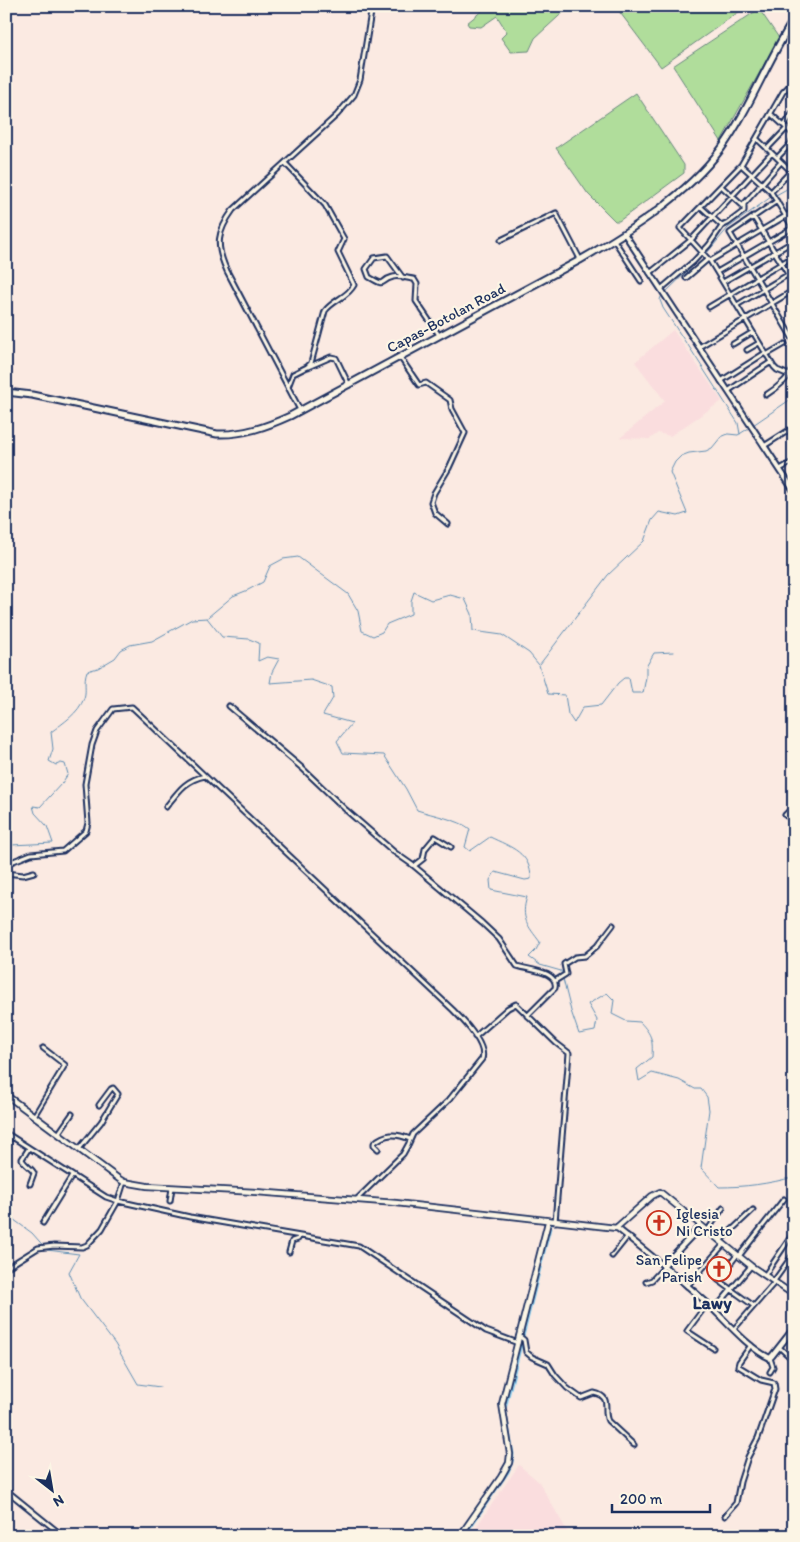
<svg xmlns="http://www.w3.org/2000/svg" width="800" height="1542" viewBox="0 0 800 1542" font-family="Itim,sans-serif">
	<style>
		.built { fill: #faddde }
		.green { fill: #b0dd9b; stroke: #66867c }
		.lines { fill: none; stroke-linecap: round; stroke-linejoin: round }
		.stream { stroke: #5f8eb4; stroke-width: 1 }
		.canal { stroke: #8dceee; stroke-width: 3 }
		.minor-casing { stroke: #1b2f5e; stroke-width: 7 }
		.tertiary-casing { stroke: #1b2f5e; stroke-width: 8 }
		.secondary-casing { stroke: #1b2f5e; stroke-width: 8 }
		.primary-casing { stroke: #1b2f5e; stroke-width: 9 }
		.minor { stroke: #fcf5e5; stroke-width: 3 }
		.tertiary { stroke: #fcf5e5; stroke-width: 4 }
		.secondary { stroke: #fcf5e5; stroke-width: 4.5 }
		.primary { stroke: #fcf5e5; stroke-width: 5 }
		.labels { text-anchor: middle; stroke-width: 4.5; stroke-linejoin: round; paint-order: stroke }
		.street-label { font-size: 15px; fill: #1b2f5e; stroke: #fcf5e5 }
		.poi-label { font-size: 15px; fill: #1b2f5e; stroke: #fcf5e5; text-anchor: start }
		.quarter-label { font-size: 18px; font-weight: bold; fill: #1b2f5e; stroke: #fcf5e5 }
	</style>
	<rect width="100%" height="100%" fill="#fbeae2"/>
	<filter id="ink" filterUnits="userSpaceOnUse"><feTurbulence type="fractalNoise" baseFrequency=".02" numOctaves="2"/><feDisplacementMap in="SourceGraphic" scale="10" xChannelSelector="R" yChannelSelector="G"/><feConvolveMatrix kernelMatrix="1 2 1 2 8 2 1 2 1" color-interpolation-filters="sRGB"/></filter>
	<g filter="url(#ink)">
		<!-- built -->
		<path class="built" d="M673 330 722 401 670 436 658 433 650 439 620 438 665 401 635 362Z
			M519 1465 539 1482 570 1536H470Z"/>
		<!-- green -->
		<path class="green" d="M483 6 489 7 570 6 535 38 529 51 511 52 501 38 507 32 497 16 481 27 469 26 467 23 483 10Z
			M615 6H747L661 67Z
			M759 9 779 38 721 141 673 66Z
			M636 93 684 165V173L619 221H615L588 194 556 148Z"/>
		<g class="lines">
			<!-- stream -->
			<path class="stream" d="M776 195 794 185
				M707 253 728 228 771 197
				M665 293 703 256
				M661 297 660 300 663 308 686 343
				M688 345 738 423 740 434
				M753 425 794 397
				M208 617 233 596 248 590 263 582 270 566 283 559 298 557 348 594 358 611 362 631 373 636 382 632 387 624 411 614V601L414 592 431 600 450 595 465 599 472 614 473 631 502 635 529 653 539 665 548 694 565 695 568 714 574 723 583 707 601 705 618 683 624 678H629L632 693H643L646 677V667L654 653 673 652
				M540 664 608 575 644 541 652 520 659 512 678 516 687 513 670 472 675 462 681 456 689 453 706 451 712 448 721 437 728 434 738 435 749 428
				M6 848 11 845 53 843 47 826 35 813 33 806 40 807 62 783 68 774 65 764 61 763 56 765 49 761 53 749 51 732C63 723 79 713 84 698 87 690 83 681 87 671L98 668 115 658 121 650 130 645 152 641 192 619 207 618 222 637 249 639 259 643 258 661 267 657 279 659 272 672 270 683 311 680 332 687 333 698 323 715 352 723 337 741 343 753 384 755 406 789 417 810C432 815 460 820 470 829L465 847 470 851 490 837C511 847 531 853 531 879L525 880 495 872 490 880 491 890 527 897C520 918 528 926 540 942L536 950 529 957 540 965 561 971 571 1011 579 1034 595 1031 597 1020 588 1004 607 993 614 1000 612 1014 626 1021 640 1022C652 1035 653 1040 652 1057L637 1069 639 1081 652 1073 679 1080 695 1089H701L707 1097 709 1110 701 1168 719 1187C745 1187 768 1184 794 1177
				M6 1214 32 1233 47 1250 79 1254 69 1272 80 1298 115 1344 138 1384 160 1387"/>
			<!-- canal -->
			<path class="canal" d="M464 1536 508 1472 512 1462 513 1454 505 1409 551 1224"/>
			<defs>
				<path id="minor" d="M794 81 783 92 741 165 680 228 710 261 774 367 777 370 794 377
					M771 114 794 135
					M784 126 794 111
					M757 139 794 174
					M767 149 787 128
					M777 158 794 140
					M285 163 325 205 344 239 338 252 354 285C348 297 333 300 325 311L311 363 307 367 293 374 288 387
					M741 165 771 192 793 228
					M721 186 743 206
					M771 192 791 171
					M777 201 730 233 794 341
					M701 207 722 226
					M753 216 794 284
					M501 240 556 213 580 259
					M614 240 641 281
					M710 261 794 211
					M717 272 794 227
					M650 273 691 240 772 153
					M403 278 387 256 374 258 366 269 369 277C388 288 378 281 393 277 399 275 408 279 414 279L417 284 416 301 439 335
					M686 278 708 259
					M723 282 794 241
					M661 289 694 261 709 245 722 226 728 223 744 211V204L781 162
					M737 305 794 271
					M709 307 794 256
					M733 344 753 332
					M699 347 794 290
					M747 350 759 343
					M766 355 785 344
					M400 357 419 385 426 383 450 400 452 409 465 433 449 468 434 493 431 502 435 513 448 524
					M308 367 331 357 336 358 349 385
					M721 381 765 353
					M728 391 771 362
					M766 395C777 388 788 380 794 368
					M300 410 227 271C215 245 217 232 233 210L337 115 354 95 360 80 372 6
					M764 446 794 427
					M780 469 794 461
					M229 706 302 768 346 810 394 852 414 866 482 923 499 939 517 966C528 970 559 971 555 988L527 1016
					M166 807C178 792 185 780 205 776
					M788 817 785 815 794 806
					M6 864 31 854 63 851 86 831 88 823 85 784 92 745 97 731 113 709 132 707 453 1010C463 1020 487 1045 482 1059L449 1100 413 1134 408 1145 403 1154 357 1199
					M414 866 423 859 425 849 435 837 451 847
					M6 873 23 875 34 872
					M555 981 566 974 564 964 575 957 585 956 597 946 613 925
					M475 1037 508 1008 516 1004 556 1043 569 1053 555 1222
					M34 1116 65 1065 43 1048
					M6 1133 106 1197 118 1201 124 1182
					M58 1134 72 1114
					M6 1144 11 1136
					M29 1148 22 1159C24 1165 31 1167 34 1173L30 1184
					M79 1149 101 1122 118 1094 113 1088 111 1089 99 1105
					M378 1149 374 1145V1143C385 1133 396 1133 410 1139
					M170 1201 172 1188
					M43 1223 72 1176
					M707 1231 723 1208
					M720 1241 753 1210
					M289 1252 292 1241 298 1239 299 1236
					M737 1255 718 1280 754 1306
					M612 1256 628 1236
					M739 1256 784 1199
					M6 1268 38 1248 54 1246 82 1247 87 1245 102 1229 118 1201 190 1217 359 1246 486 1331 518 1343
					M765 1275 794 1232
					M774 1281 794 1253
					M646 1282 652 1280 664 1267
					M687 1286 724 1244
					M707 1304 687 1331 713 1348
					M714 1310 751 1266
					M734 1329 775 1282
					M519 1336 524 1340 526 1352 532 1357 548 1364 555 1375 567 1388 581 1398 594 1393C613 1397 602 1409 608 1421L634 1445
					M779 1347 792 1359
					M770 1358 773 1367 770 1372
					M6 1490 63 1536
					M725 1516 736 1503 740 1482 748 1457 758 1438 775 1389 774 1383 761 1380 738 1366 739 1362 751 1345"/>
				<path id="tertiary" d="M624 233 794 491
					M617 1228C647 1252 677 1276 706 1302 723 1318 749 1349 770 1358L772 1356 794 1328
					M663 1266 701 1226"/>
				<path id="secondary" d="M6 1095 119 1179 124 1182 147 1186 256 1192 396 1203 616 1228 652 1196 660 1192 751 1266 794 1295
					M460 1536 501 1477 509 1463 510 1454 502 1404 548 1222"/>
				<path id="primary" d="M6 392 32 395 217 434C243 435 266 427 290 416L580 260C630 231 686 196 721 149 750 109 767 61 794 19"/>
			</defs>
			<!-- minor casing -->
			<use href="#minor" class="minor-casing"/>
			<!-- tertiary casing -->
			<use href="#tertiary" class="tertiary-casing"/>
			<!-- secondary casing -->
			<use href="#secondary" class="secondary-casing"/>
			<!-- primary casing -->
			<use href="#primary" class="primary-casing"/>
			<!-- minor -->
			<use href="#minor" class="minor"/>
			<!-- tertiary -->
			<use href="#tertiary" class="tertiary"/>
			<!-- secondary -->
			<use href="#secondary" class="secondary"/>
			<!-- primary -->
			<use href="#primary" class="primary"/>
		</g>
	</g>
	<!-- icons -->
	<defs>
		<symbol id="church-ring" viewBox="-11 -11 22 22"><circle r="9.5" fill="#fcf5e5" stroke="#c8321e" stroke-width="1.5"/><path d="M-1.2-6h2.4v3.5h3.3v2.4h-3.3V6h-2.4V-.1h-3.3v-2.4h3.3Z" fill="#c8321e"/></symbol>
	</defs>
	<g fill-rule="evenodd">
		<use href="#church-ring" x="645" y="1209" width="28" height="28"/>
		<use href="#church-ring" x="705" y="1255" width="28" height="28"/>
	</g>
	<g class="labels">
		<!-- street labels -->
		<g class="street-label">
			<text transform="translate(446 318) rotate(-28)" y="5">Capas-Botolan Road</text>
		</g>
		<!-- poi labels -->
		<g class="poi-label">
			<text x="676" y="1219">Iglesia<tspan x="676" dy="17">Ni Cristo</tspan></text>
			<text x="702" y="1265" text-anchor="end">San Felipe<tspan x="702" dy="17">Parish</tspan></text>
		</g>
		<!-- quarter labels -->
		<g class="quarter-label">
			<text x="712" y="1309">Lawy</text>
		</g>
	</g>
	<!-- margin -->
	<rect width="800" height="1542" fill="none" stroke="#fcf5e5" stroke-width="25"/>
	<rect x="12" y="12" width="775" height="1517" fill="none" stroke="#1b2f5e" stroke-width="2" filter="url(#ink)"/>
	<!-- north arrow -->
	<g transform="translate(52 1490) rotate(149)" stroke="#fcf5e5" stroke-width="4" paint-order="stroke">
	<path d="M0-4L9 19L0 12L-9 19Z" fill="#1b2f5e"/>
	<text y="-8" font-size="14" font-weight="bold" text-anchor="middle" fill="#1b2f5e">N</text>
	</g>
	<!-- scale -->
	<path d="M612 1504v8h98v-8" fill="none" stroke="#1b2f5e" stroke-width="2.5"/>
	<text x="620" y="1504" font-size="15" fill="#1b2f5e" stroke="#fcf5e5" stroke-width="4" paint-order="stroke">200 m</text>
</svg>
